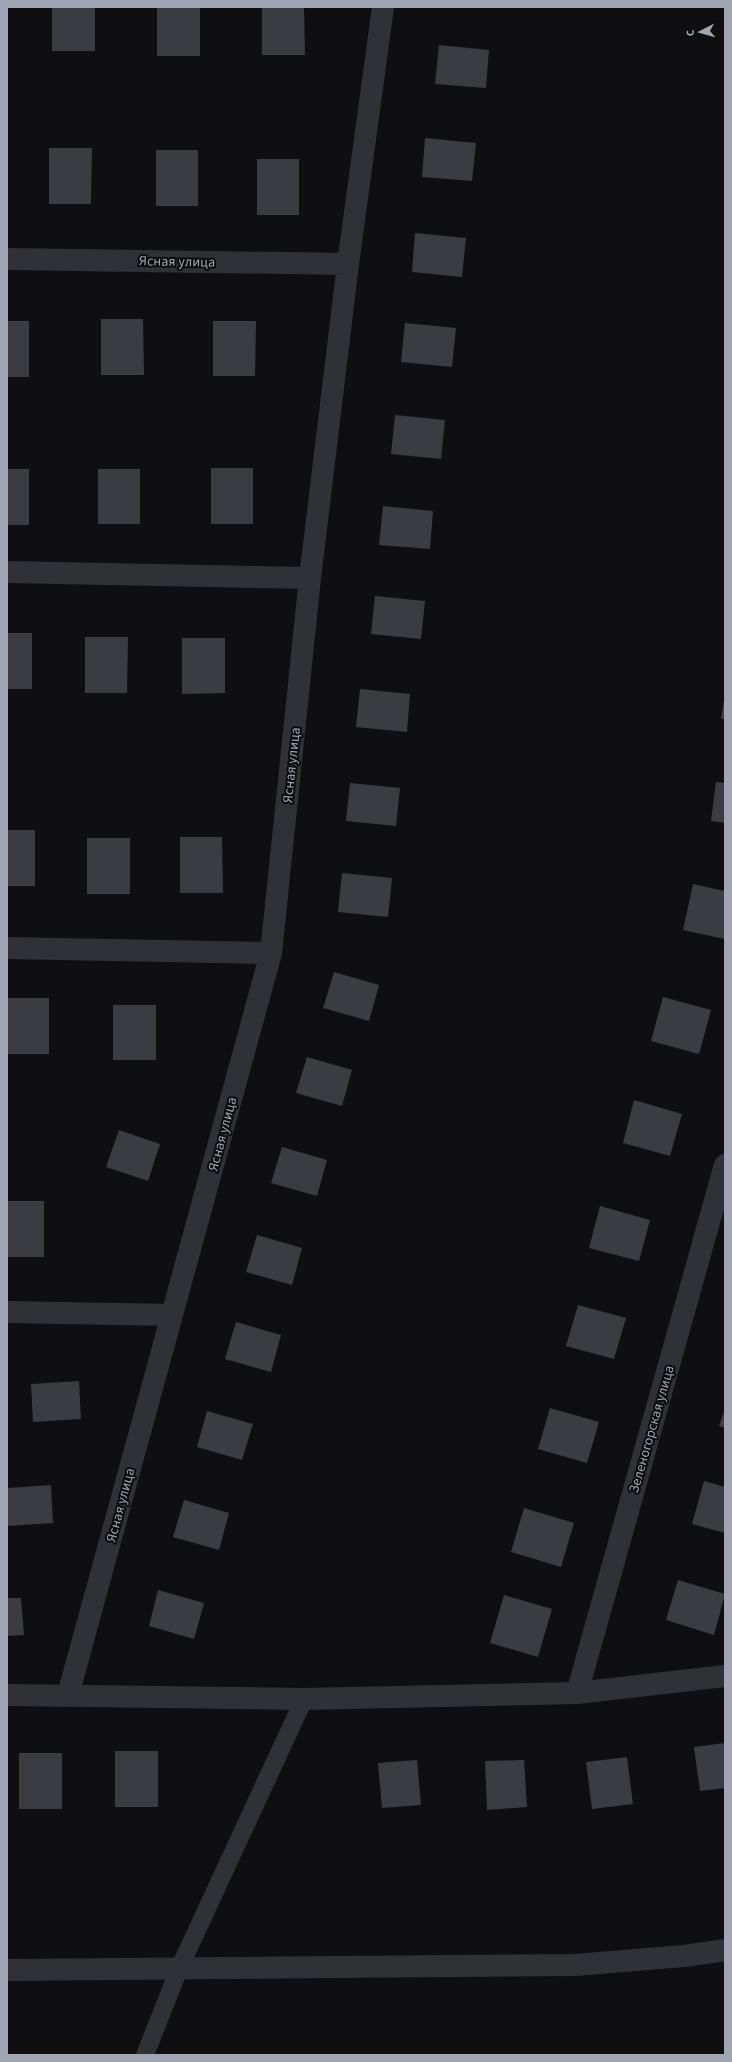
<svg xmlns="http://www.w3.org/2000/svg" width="732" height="2062" viewBox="0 0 732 2062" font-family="'Source Sans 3',sans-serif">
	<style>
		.building { fill: #3b3c41 }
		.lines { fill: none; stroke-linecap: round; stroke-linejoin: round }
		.lane { stroke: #303136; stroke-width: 18 }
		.street { stroke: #303136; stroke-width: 22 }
		.labels { text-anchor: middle; stroke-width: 4; stroke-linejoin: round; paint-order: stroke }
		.street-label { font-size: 14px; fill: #9fa5b3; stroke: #0b0b0c }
	</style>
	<rect width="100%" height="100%" fill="#0f0f11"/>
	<!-- building -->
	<path class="building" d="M52 7H95V51H52Z
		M157 7H200V56H157Z
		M262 7H304L305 55H262Z
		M439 45 489 50 486 88 435 84Z
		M425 138 476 143 472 181 422 177Z
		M49 148H92L91 204H49Z
		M156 150H198V206H156Z
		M257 159H299V215H257Z
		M415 233 466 238 462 277 412 272Z
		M101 319H143L144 375H101Z
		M7 321H29V377H7Z
		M213 321H256L255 376H213Z
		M405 323 456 328 452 367 401 362Z
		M395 415 445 420 441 459 391 454Z
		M211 468H253V524H211Z
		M7 469H29V525H7Z
		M98 469H140V524H98Z
		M383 506 433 511 430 549 379 545Z
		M375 596 425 601 421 639 371 634Z
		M7 633H32V689H7Z
		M85 637H128L127 693H85Z
		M182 638H225V693L182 694Z
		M360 689 410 694 407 732 356 727Z
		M724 701H725V719H721Z
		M716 782 725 783V823L711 821Z
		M350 783 400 788 396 826 346 821Z
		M7 830H35V886H7Z
		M180 837H222L223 893H180Z
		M87 838H130V894H87Z
		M342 873 392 878 388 917 338 912Z
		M693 884 725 891V939L683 930Z
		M334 972 379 985 369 1021 323 1008Z
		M663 997 711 1010 699 1054 651 1041Z
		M7 998H49V1054H7Z
		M113 1005H156V1060H113Z
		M307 1057 352 1070 342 1106 296 1093Z
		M634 1100 682 1114 670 1156 623 1143Z
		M119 1130 160 1144 148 1181 106 1167Z
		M282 1147 327 1160 317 1196 271 1183Z
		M7 1201H44V1257H7Z
		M600 1206 650 1220 639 1261 589 1248Z
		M257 1235 302 1248 292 1285 246 1272Z
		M578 1305 626 1318 614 1359 566 1346Z
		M236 1322 281 1335 271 1372 225 1359Z
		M79 1381 81 1419 33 1422 31 1384Z
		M550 1408 599 1422 587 1463 538 1449Z
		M725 1409V1428L719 1426Z
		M207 1411 253 1424 242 1460 197 1447Z
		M704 1481 725 1487V1533L692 1524Z
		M51 1485 53 1523 7 1526V1488Z
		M184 1500 229 1513 219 1550 173 1537Z
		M524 1508 574 1523 561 1567 511 1552Z
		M678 1580 725 1594 714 1635 666 1620Z
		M158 1590 204 1603 194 1639 149 1626Z
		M504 1595 552 1609 538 1657 490 1643Z
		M7 1598H21L24 1635 7 1636Z
		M725 1743V1788L700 1791 694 1747Z
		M115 1751H158V1807H115Z
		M19 1753H62V1809H19Z
		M627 1757 633 1804 592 1809 586 1762Z
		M417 1760 421 1805 382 1808 378 1763Z
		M524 1760 527 1807 487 1810 485 1761Z"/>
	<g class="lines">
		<!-- lane -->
		<path class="lane" d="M145 2055 179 1969 304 1699"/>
		<!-- street -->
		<path class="street" d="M7 259 348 264
			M7 572 310 578
			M7 948 271 953
			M7 1312 172 1315
			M577 1693 725 1165
			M7 1695 304 1699 577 1693 725 1676
			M68 1695 271 953 310 578 348 264 383 7
			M7 1970 575 1965 684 1956 725 1950"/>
	</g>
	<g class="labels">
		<!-- street labels -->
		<g class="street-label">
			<text transform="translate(177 261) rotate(1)" y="5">Ясная улица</text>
			<text transform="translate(291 765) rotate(-84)" y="5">Ясная улица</text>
			<text transform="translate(222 1134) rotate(-75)" y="5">Ясная улица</text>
			<text transform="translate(651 1429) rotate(-74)" y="5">Зеленогорская улица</text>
			<text transform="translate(120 1505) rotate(-75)" y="5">Ясная улица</text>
		</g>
	</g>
	<!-- border -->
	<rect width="732" height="2062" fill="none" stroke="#9fa5b3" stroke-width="16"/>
	<!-- north arrow -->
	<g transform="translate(700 32) rotate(264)" stroke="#0b0b0c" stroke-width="3" paint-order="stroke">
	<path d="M0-3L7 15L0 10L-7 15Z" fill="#9fa5b3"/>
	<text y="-6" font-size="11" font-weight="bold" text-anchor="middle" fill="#9fa5b3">С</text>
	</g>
</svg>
